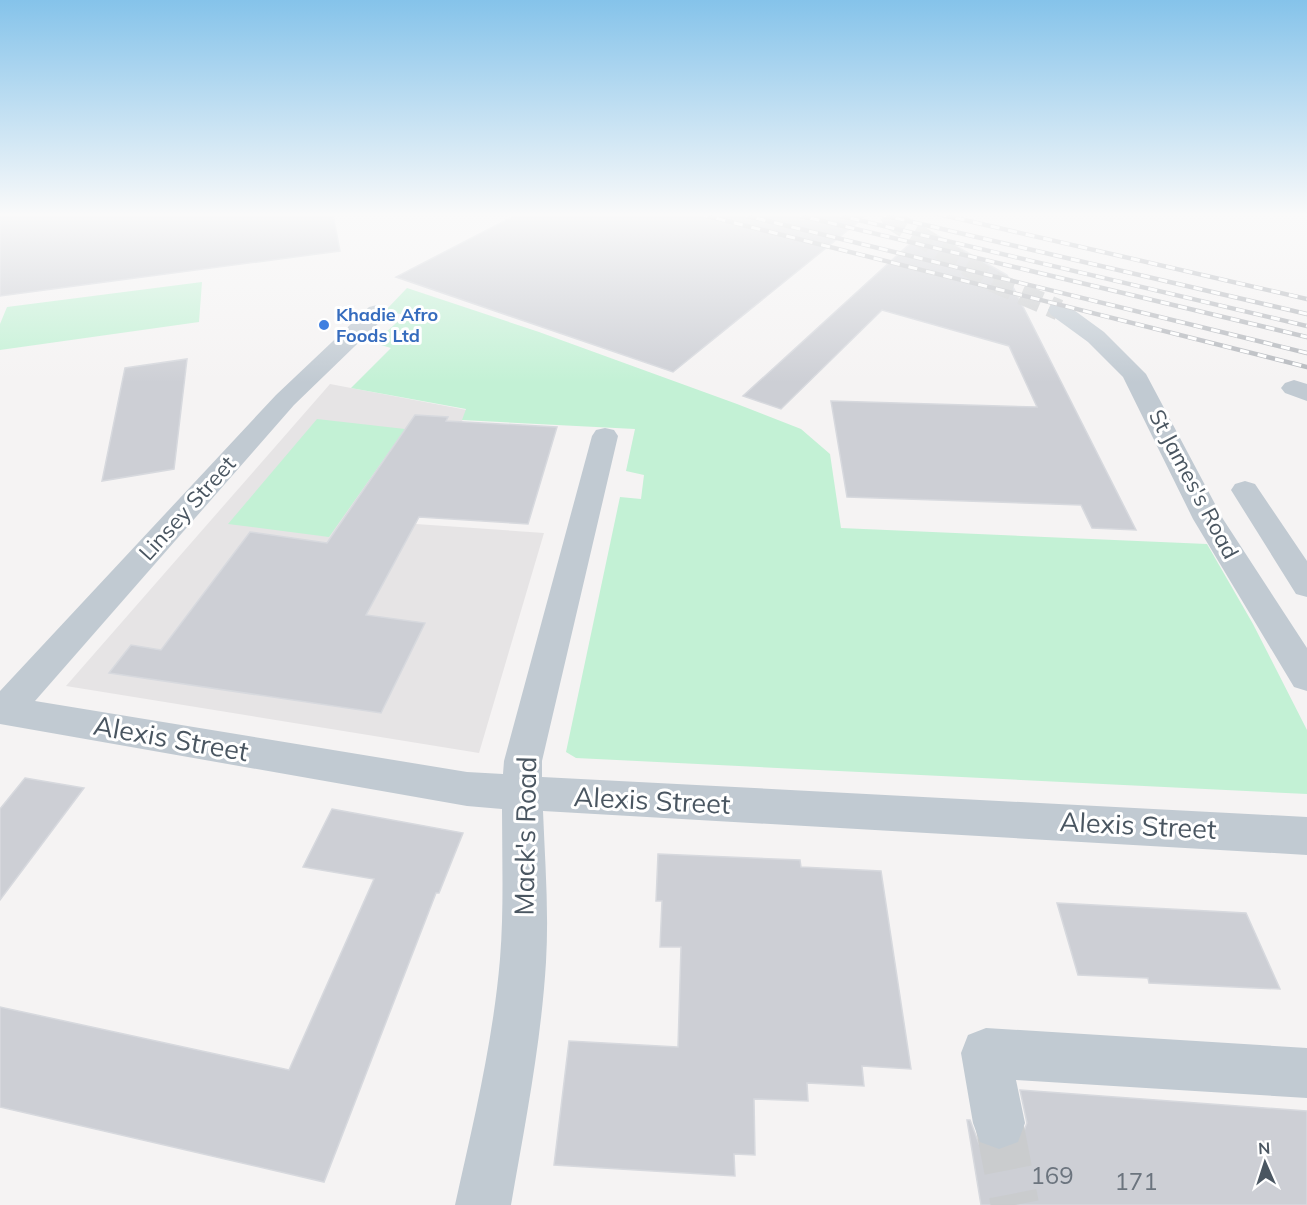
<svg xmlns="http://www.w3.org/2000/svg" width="1307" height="1205" viewBox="0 0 1307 1205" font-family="Mulish,sans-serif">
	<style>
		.education { fill: #e6e4e5 }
		.green { fill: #c3f1d5 }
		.building { fill: #cdcfd5; stroke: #d7d9de; stroke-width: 1.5 }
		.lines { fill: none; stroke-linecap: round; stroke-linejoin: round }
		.minor-tunnel-far1 { stroke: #caccce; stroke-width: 21; stroke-dasharray: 21 10; stroke-linecap: butt }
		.minor-tunnel { stroke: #caccce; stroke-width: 48; stroke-dasharray: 48 24; stroke-linecap: butt }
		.minor { fill: #c1cad2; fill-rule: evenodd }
		.rail-casing { stroke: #b5b8bd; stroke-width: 4.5 }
		.rail { stroke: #fff; stroke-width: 3; stroke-dasharray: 9; stroke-linecap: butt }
		.shop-dot { fill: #3f7fe0; stroke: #fff; stroke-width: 2 }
		.labels { text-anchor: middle; stroke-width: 6; stroke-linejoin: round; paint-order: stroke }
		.far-shop-label { font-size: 18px; font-weight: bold; fill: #366cbe; stroke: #fff; text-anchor: start }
		.street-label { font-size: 22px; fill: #4a5661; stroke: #fff }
		.near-number-label { font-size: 24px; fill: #6b747e }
		.near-street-label { font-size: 27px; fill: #4a5661; stroke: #fff }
	</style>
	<rect width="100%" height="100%" fill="#f5f3f3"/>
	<!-- education -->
	<path class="education" d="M330 384 467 410 416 524 544 533 479 753 66 686Z"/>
	<!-- green -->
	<path class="green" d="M202 282 199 322 0 350V324L7 307Z
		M407 288 539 332 737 404 801 429 830 454 841 528 1207 544 1253 624 1307 730V794L576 758 566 752 620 497 641 499 644 475 626 471 635 429 462 420 466 409 351 388 391 348 374 343 405 315 385 311Z
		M317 419 405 429 329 537 228 524Z"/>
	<!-- building -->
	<path class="building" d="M0 214H333L340 251 0 296Z
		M518 214H868L673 372 396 277Z
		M926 229 1007 275 1136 530 1092 528 1081 505 847 497 831 401 1037 407 1009 346 882 310 781 409 743 396Z
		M187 359 174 469 102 481 125 368Z
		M415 415 448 417 446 421 557 427 528 524 419 517 366 615 425 623 381 713 109 673 131 645 161 650 250 532 327 543Z
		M25 778 84 788 0 900V809Z
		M332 809 463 833 439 893H436L324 1182 0 1107V1007L289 1070 374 879 303 867Z
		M658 854 800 860 801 867 881 871 911 1069 862 1066 864 1086 807 1083 808 1101 754 1099 755 1155 734 1154 735 1176 554 1165 569 1041 678 1047 681 947H660L662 901H656Z
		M1057 903 1246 913 1280 989 1149 983 1148 978 1078 975Z
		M1020 1090 1307 1111V1205H981L967 1120H970L979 1144 998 1151 1019 1144 1027 1123Z"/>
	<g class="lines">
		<!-- minor-tunnel-far1 -->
		<path class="minor-tunnel-far1" d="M890 214 893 220 994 282 1059 310"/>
		<!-- minor-tunnel -->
		<path class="minor-tunnel" d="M999 1123 1015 1205"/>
		<!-- minor -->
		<path class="minor" d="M1059 303 1067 305 1104 332 1146 374 1223 519 1307 648V691L1294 687 1193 519 1123 377 1088 342 1051 315 1048 310 1051 305Z
			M377 305 385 307 388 312 385 317 294 405 35 701 467 772 503 774 504 761 592 436 596 430 605 428 614 430 618 436 542 761V777L1307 817V855L543 811C545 862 549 911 546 962 541 1044 525 1124 511 1205H455C473 1124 493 1042 500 959 504 909 502 859 502 809L467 806 0 724V691L276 395 369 307Z
			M1294 380 1307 384V401L1285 393 1281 388 1285 383Z
			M1245 481 1255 484 1307 561V597L1296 594 1231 490 1235 484Z
			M986 1028 1307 1048V1098L1016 1080 1025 1123 1018 1142 999 1149 980 1142 973 1123 961 1053 968 1035Z"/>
		<defs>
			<path id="rail" d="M699 214 1307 367
				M739 214 1307 353
				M793 214 1307 337
				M833 214 1307 326
				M878 214 1307 314
				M938 214 1307 299"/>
		</defs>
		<!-- rail casing -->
		<use href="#rail" class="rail-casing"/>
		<!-- rail -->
		<use href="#rail" class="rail"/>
	</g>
	<!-- sky -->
	<linearGradient id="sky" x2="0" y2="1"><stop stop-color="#85c3ea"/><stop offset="0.56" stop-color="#fafafa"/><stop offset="1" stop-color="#fafafa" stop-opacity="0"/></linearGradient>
	<rect width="1307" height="383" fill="url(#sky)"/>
	<!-- markers -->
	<circle class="shop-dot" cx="324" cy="325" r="6"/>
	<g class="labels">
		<!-- far-shop labels -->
		<g class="far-shop-label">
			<text x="336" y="321">Khadie Afro<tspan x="336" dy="21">Foods Ltd</tspan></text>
		</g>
		<!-- street labels -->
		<g class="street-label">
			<text transform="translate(1194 484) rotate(62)" y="8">St James's Road</text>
			<text transform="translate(187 508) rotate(-48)" y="8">Linsey Street</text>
		</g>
		<!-- near-number labels -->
		<g class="near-number-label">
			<text x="1052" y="1184">169</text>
			<text x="1136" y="1190">171</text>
		</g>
		<!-- near-street labels -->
		<g class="near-street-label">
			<text transform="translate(171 739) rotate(10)" y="9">Alexis Street</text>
			<text transform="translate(652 801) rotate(3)" y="9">Alexis Street</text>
			<text transform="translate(1138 826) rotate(3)" y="9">Alexis Street</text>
			<text transform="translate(526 836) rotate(-89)" y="9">Mack's Road</text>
		</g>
	</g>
	<!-- north arrow -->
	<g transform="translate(1265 1163) rotate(357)" stroke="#ffffff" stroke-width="4.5" paint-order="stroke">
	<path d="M0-4.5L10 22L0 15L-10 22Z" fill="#4a5661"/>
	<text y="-9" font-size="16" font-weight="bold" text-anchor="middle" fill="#4a5661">N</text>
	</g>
</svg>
